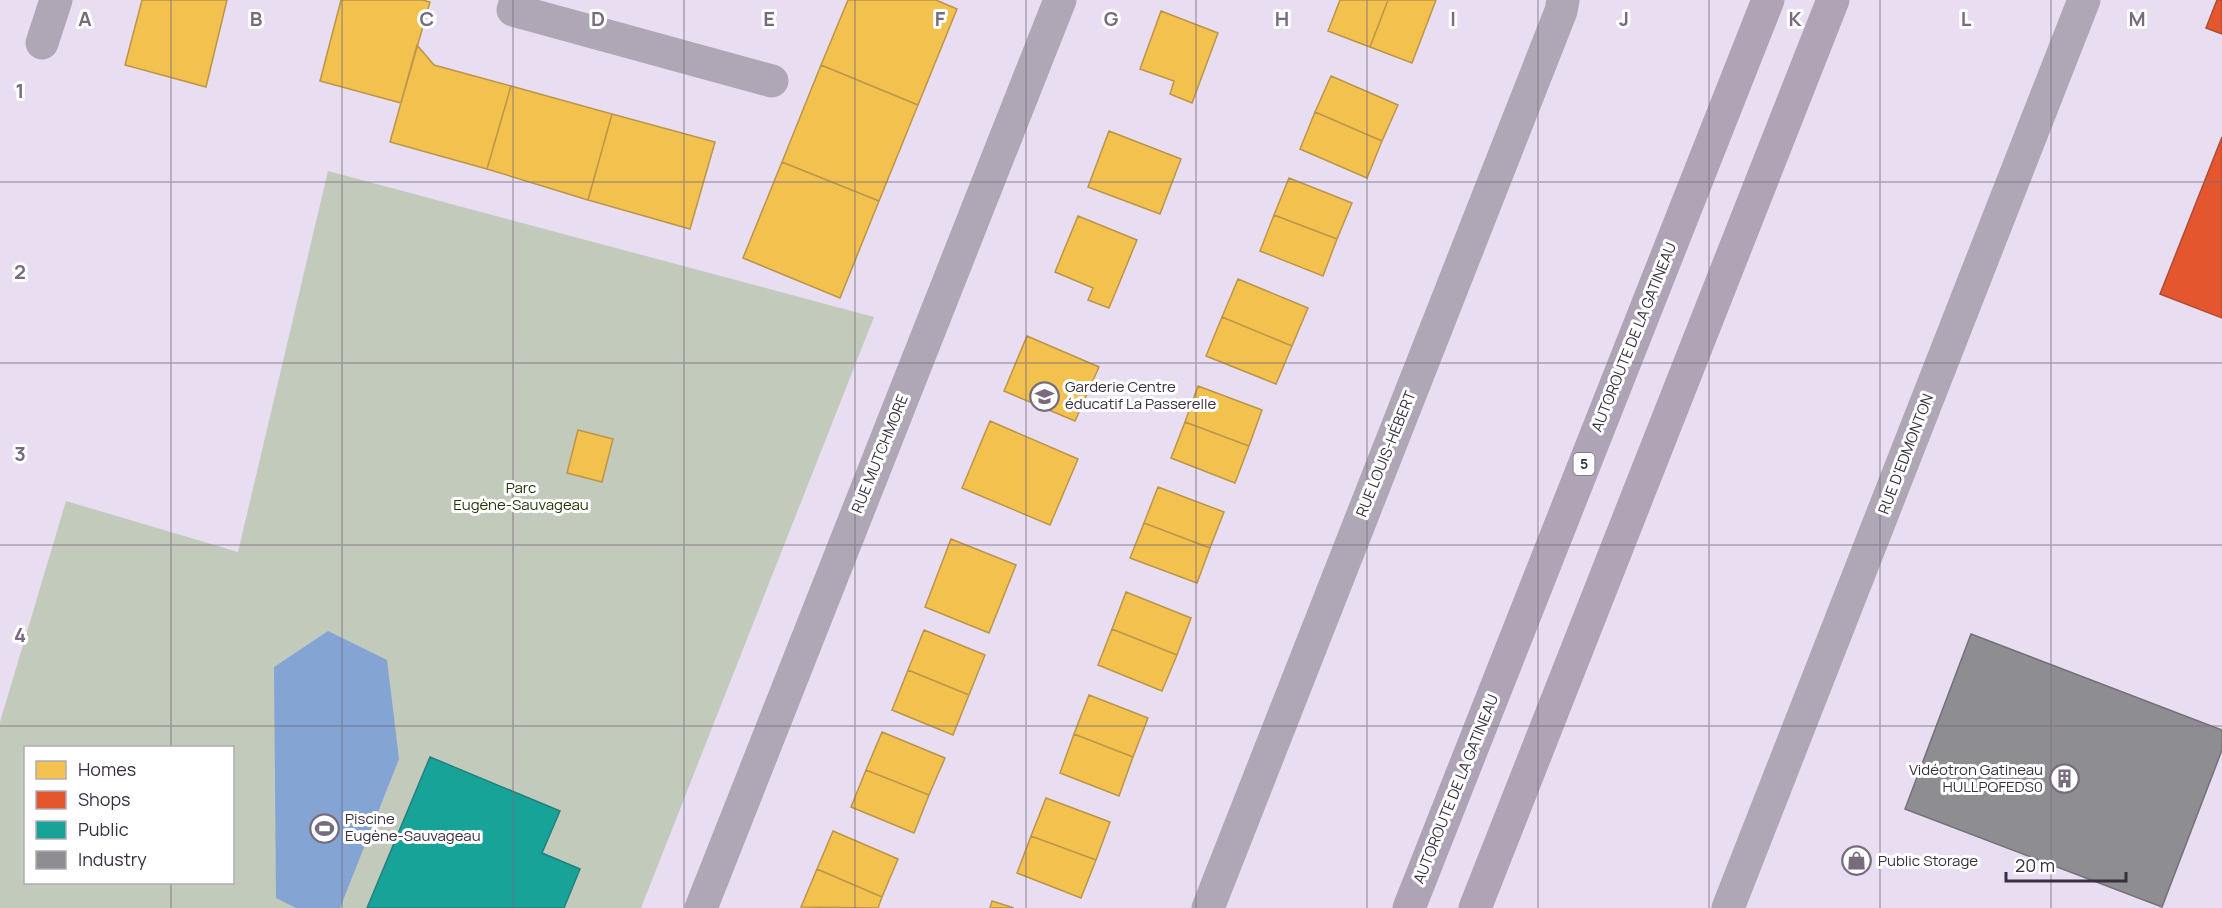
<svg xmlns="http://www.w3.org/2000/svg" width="2222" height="908" viewBox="0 0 2222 908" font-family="Manrope,sans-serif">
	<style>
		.green { fill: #c2cabc; fill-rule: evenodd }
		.water { fill: #84a4d4 }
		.homes { fill: #f2c14e; stroke: #bb954a; stroke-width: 1.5 }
		.shops { fill: #e4572e; stroke: #b14b33; stroke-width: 1.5 }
		.public { fill: #17a398; stroke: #22807e; stroke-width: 1.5 }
		.industry { fill: #8d8d92; stroke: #747179; stroke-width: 1.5 }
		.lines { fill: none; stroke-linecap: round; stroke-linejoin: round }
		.minor { stroke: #afa7b5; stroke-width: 33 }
		.highway { stroke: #aea4b5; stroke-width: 33 }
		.grid { fill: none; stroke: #776c7e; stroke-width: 1.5; stroke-opacity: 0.55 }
		.labels { text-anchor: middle; stroke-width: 6; stroke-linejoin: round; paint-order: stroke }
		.shield { fill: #fff; stroke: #756d79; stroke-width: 1.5 }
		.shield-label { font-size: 14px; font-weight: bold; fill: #3a2f40 }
		.street-label { font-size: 15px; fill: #3a2f40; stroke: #fff }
		.poi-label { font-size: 15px; fill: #3a2f40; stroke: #fff; text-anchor: start }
		.park-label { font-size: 15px; fill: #1d3603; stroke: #fff }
		.grid-label { font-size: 20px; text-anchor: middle; font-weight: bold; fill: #776c7e; stroke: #fff; stroke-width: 6; stroke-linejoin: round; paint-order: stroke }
	</style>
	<rect width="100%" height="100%" fill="#e9ddf1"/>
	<!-- green -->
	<path class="green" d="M328 171 874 317 641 908H0V722L66 501 238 552ZM26 748H232V882H26Z"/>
	<!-- water -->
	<path class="water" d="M328 631 387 660 399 759 340 908H296L276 898 274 667Z"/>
	<!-- homes -->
	<path class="homes" d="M142 0H227L206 87 125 65Z
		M341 0H422L430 2 401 103 320 81Z
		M848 0H936L957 9 918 105 821 65Z
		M1340 0H1388L1370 47 1328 31Z
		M1388 0H1436L1412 63 1370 47Z
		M1161 11 1218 33 1192 103 1170 94 1174 81 1140 69Z
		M417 45 434 65 511 86 487 169 390 142Z
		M821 65 918 105 879 201 782 162Z
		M1331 76 1398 105 1382 141 1315 112Z
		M511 86 612 114 588 200 487 169Z
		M1315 112 1382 141 1367 178 1300 149Z
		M612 114 715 142 690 229 588 200Z
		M1109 131 1181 159 1160 214 1088 187Z
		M782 162 879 201 840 298 743 258Z
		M1289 178 1352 203 1337 239 1274 215Z
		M1274 215 1337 239 1323 276 1260 251Z
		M1078 216 1137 240 1109 308 1088 300 1093 288 1055 272Z
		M1238 279 1308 308 1292 346 1222 317Z
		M1222 317 1292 346 1276 384 1206 356Z
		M1027 336 1099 367 1075 421 1004 391Z
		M1198 386 1262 410 1249 446 1185 422Z
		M990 421 1078 459 1050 525 962 488Z
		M1185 422 1249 446 1235 483 1171 458Z
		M578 430 613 439 602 482 567 473Z
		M1158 487 1224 512 1210 548 1144 523Z
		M1144 523 1210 548 1197 583 1130 558Z
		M951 539 1016 565 989 633 925 607Z
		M1126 592 1191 618 1177 655 1112 629Z
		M1112 629 1177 655 1162 691 1098 665Z
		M924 630 985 655 969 695 908 670Z
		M908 670 969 695 953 735 892 710Z
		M1089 695 1148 718 1133 757 1074 734Z
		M882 732 945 758 929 795 866 770Z
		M1074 734 1133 757 1119 796 1060 773Z
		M866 770 929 795 914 833 851 807Z
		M1046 798 1110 822 1096 860 1031 836Z
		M833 831 898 859 882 897 817 869Z
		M1031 836 1096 860 1081 898 1017 873Z
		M817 869 882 897 878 908 801 907Z
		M992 901 1014 908H990Z"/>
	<!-- shops -->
	<path class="shops" d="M2217 0H2222V34L2206 28Z
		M2222 137V318L2160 294Z"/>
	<!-- public -->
	<path class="public" d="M430 757 560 811 542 853 580 869 564 908H367Z"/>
	<!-- industry -->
	<path class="industry" d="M1971 634 2222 730V750L2162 907 1905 809Z"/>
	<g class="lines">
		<!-- minor -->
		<path class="minor" d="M516 0 513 10 772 81
			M42 43 56 0
			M701 908 1060 0
			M1208 908 1561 11 1563 0
			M1728 908 2084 0"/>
		<!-- highway -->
		<path class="highway" d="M1409 908 1768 0
			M1475 908 1833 0"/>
	</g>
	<!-- grid -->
	<path class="grid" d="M171 0V748M342 0V908M513 0V908M684 0V908M855 0V908M1026 0V908M1196 0V908M1367 0V908M1538 0V908M1709 0V908M1880 0V908M2051 0V908M0 182H2222M0 363H2222M0 545H2222M0 726H2222M171 882V908"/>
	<!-- icons -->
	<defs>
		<symbol id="school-ring" viewBox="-11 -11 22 22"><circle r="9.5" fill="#fff" stroke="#776c7e" stroke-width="1.5"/><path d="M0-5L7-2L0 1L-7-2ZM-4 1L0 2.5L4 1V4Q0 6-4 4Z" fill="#776c7e"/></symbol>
		<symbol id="building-ring" viewBox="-11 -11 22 22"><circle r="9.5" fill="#fff" stroke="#776c7e" stroke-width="1.5"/><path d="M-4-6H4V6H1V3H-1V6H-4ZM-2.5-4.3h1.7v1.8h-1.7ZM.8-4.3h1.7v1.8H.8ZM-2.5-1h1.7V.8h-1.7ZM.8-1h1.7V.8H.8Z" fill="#776c7e"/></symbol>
		<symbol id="stadium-ring" viewBox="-11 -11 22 22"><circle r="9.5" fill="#fff" stroke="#776c7e" stroke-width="1.5"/><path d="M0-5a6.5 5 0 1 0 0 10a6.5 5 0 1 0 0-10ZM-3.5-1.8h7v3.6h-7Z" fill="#776c7e"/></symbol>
		<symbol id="shop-ring" viewBox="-11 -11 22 22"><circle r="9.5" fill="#fff" stroke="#776c7e" stroke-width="1.5"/><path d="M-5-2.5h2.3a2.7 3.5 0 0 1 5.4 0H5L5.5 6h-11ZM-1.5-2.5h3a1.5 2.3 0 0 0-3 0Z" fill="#776c7e"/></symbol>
	</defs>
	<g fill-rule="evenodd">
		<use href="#school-ring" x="1028" y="380" width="33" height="33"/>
		<use href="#building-ring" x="2048" y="762" width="33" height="33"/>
		<use href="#stadium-ring" x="308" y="812" width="33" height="33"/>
		<use href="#shop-ring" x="1840" y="844" width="33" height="33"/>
	</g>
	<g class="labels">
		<!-- shield labels -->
		<rect class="shield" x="1573.5" y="453" width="21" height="22" rx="4.5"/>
		<g class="shield-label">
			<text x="1584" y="469">5</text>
		</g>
		<!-- street labels -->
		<g class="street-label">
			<text transform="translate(1634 337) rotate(-68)" y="5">AUTOROUTE DE LA GATINEAU</text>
			<text transform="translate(880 454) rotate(-68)" y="5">RUE MUTCHMORE</text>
			<text transform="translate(1386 454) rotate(-68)" y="5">RUE LOUIS-HÉBERT</text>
			<text transform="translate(1906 454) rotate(-69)" y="5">RUE D'EDMONTON</text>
			<text transform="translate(1456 789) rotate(-68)" y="5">AUTOROUTE DE LA GATINEAU</text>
		</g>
		<!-- poi labels -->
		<g class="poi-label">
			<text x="1065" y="392">Garderie Centre<tspan x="1065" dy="17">éducatif La Passerelle</tspan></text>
			<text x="2043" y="775" text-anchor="end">Vidéotron Gatineau<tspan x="2043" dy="17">HULLPQFEDS0</tspan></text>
			<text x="345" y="824">Piscine<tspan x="345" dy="17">Eugène-Sauvageau</tspan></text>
			<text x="1878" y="866">Public Storage</text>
		</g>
		<!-- park labels -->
		<g class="park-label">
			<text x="521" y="493">Parc<tspan x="521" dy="17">Eugène-Sauvageau</tspan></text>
		</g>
	</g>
	<g class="grid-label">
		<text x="85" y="26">A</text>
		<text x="256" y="26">B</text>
		<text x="427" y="26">C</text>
		<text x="598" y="26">D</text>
		<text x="769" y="26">E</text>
		<text x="940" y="26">F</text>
		<text x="1111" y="26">G</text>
		<text x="1282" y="26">H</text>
		<text x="1453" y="26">I</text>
		<text x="1624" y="26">J</text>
		<text x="1795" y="26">K</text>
		<text x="1966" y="26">L</text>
		<text x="2137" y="26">M</text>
		<text x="20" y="98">1</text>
		<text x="20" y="279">2</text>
		<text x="20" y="461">3</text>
		<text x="20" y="642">4</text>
	</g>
	<!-- legend -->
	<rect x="24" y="746" width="210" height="138" fill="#ffffff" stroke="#b0acb3" stroke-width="1.5"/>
	<rect x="36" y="761" width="30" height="18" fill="#f2c14e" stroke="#b0acb3" stroke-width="1.5"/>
	<text x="78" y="776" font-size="18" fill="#3a2f40">Homes</text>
	<rect x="36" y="791" width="30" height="18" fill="#e4572e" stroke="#b0acb3" stroke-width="1.5"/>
	<text x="78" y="806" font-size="18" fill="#3a2f40">Shops</text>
	<rect x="36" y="821" width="30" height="18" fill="#17a398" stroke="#b0acb3" stroke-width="1.5"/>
	<text x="78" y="836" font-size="18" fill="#3a2f40">Public</text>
	<rect x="36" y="851" width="30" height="18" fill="#8d8d92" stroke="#b0acb3" stroke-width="1.5"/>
	<text x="78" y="866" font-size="18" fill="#3a2f40">Industry</text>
	<!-- scale -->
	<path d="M2006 872v9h120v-9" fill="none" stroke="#3a2f40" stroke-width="3"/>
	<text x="2015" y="872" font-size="18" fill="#3a2f40" stroke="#ffffff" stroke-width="4.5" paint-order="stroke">20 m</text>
</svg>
